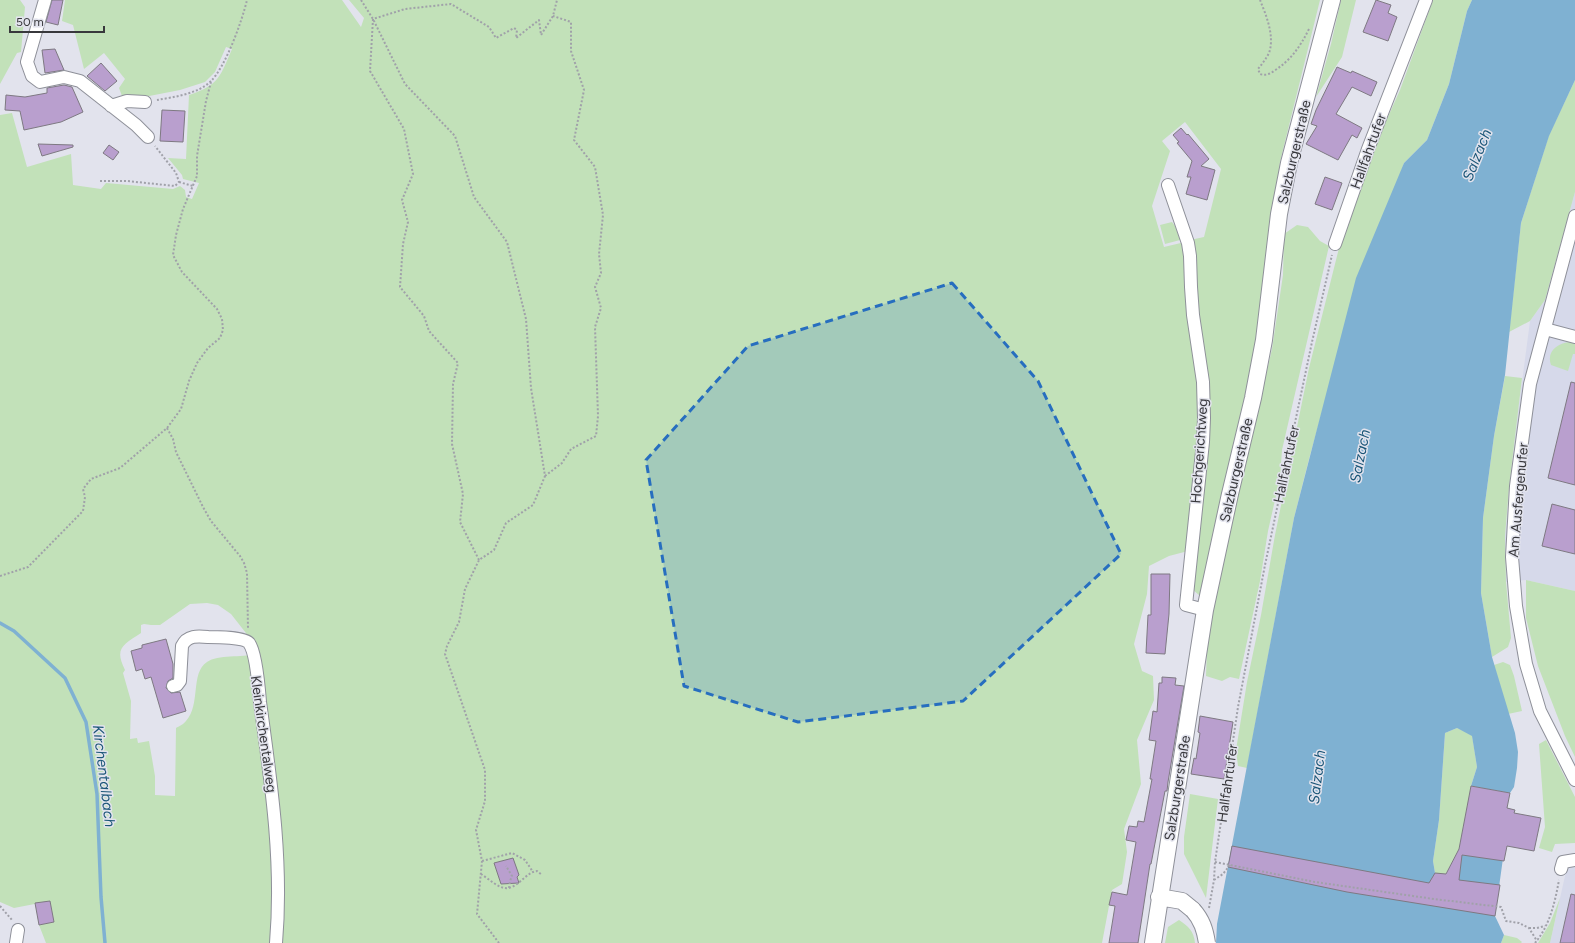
<svg xmlns="http://www.w3.org/2000/svg" width="1575" height="943" viewBox="0 0 1575 943" font-family="Figtree,sans-serif">
	<style>
		.built { fill: #d6d9ea }
		.green { fill: #c2e1b9; fill-rule: evenodd }
		.water { fill: #7fb1d2 }
		.lines { fill: none; stroke-linecap: round; stroke-linejoin: round }
		.stream { stroke: #7fb1d2; stroke-width: 3.5 }
		.building { fill: #b99fce; stroke: #7e7982 }
		.minor-casing { stroke: #8e9099; stroke-width: 14 }
		.major-casing { stroke: #8e9099; stroke-width: 18 }
		.path { stroke: #a0a1a9; stroke-width: 2; stroke-dasharray: 2 2; stroke-linecap: butt }
		.minor { stroke: #fff; stroke-width: 12 }
		.major { stroke: #fff; stroke-width: 16 }
		.major-bridge-casing { stroke: #8e9099; stroke-width: 18; stroke-linecap: butt }
		.major-bridge { stroke: #fff; stroke-width: 16 }
		.marked { fill: #276ebf; fill-opacity: 0.2; stroke: #276ebf; stroke-width: 3; stroke-dasharray: 8 5; stroke-linejoin: round }
		.labels { text-anchor: middle; stroke-width: 3; stroke-linejoin: round; paint-order: stroke }
		.street-label { font-size: 14px; fill: #38383c; stroke: #e2e3ed }
		.water-label { font-size: 15px; font-style: italic; fill: #1b5678; stroke: #e2e3ed }
	</style>
	<rect width="100%" height="100%" fill="#e2e3ed"/>
	<!-- built -->
	<path class="built" d="M1575 192V591L1526 580 1506 582 1505 536 1516 428 1530 321 1545 300Z
		M1575 866V943H1550L1567 867Z"/>
	<!-- green -->
	<path class="green" d="M0 0H20L25 7 21 52 17 53 0 84Z
		M65 0H342L361 27 364 18 349 0H1320L1280 162 1261 318 1246 394 1213 532 1200 596 1191 588 1208 430 1207 381 1197 310 1193 254 1190 240 1204 237 1221 169 1185 122 1162 141 1170 151 1152 206 1164 247 1185 242 1187 261V286L1190 309 1200 383 1201 408 1200 436 1191 506 1188 551 1169 556 1149 566 1147 594 1134 644 1142 671 1153 676 1154 700 1137 740 1141 784 1124 829 1127 852 1122 884 1112 890 1102 943H46L39 925 54 922 50 901 14 908 0 902V115L12 113 27 167 71 154 73 185 101 189 106 183 173 189 180 186 185 190 186 197 192 199 199 183 183 179 182 175 168 158 186 159 189 95C219 85 220 77 232 49L226 47 215 72 205 82 180 90 139 98 122 96 119 88 125 79 104 53 84 69 73 25 62 21ZM207 603 218 605 231 614 253 642 255 654C242 658 218 654 207 662 190 673 201 705 186 721 183 725 179 726 176 728L175 796 155 795V776L149 741 138 743 137 738 130 739 131 701 123 673 125 670C114 648 123 645 141 633V625L144 624 151 625H160L190 604Z
		M1341 0H1356L1342 57 1316 97 1331 44Z
		M1433 0H1472L1467 11 1449 84 1427 140 1404 163 1330 383 1309 459 1294 518 1247 768 1238 766 1236 750 1247 682 1261 615 1275 535 1309 368 1341 240 1374 148 1400 90Z
		M1575 80V192L1545 300 1530 321 1509 332 1521 223 1549 135Z
		M1172 222 1175 226 1180 240 1165 244 1160 225Z
		M1297 225 1308 227 1320 241 1329 246 1282 450 1280 478 1268 531 1260 581 1239 679 1230 677 1222 681 1206 676 1207 646 1218 581 1272 349 1283 275 1284 234Z
		M1570 342 1575 344V354H1573L1568 371 1551 365C1546 351 1558 343 1570 342Z
		M1505 376 1522 378 1509 488 1505 536 1506 582 1511 638 1508 647 1492 657 1481 593 1483 518 1494 436Z
		M1526 580 1575 591V757L1565 736 1538 666 1526 618Z
		M1503 662 1510 665 1514 676 1522 711 1508 714 1494 665Z
		M1457 728 1472 735 1477 767 1471 786 1459 849 1445 875 1435 873 1433 861 1439 820 1445 733Z
		M1546 740 1575 797V843L1555 844 1552 852 1539 848 1545 827 1539 744Z
		M1190 794 1218 799 1206 898 1184 854V837Z
		M1560 898 1550 943H1538L1550 923Z
		M1179 920C1188 926 1194 931 1195 943H1165L1168 927Z
		M1504 935 1517 938 1522 942 1521 943H1501Z"/>
	<!-- water -->
	<path class="water" d="M1472 0H1575V80L1549 136 1521 223 1505 375 1494 436 1483 518 1481 593 1492 657 1515 733 1518 752 1517 768 1514 787 1510 793 1471 786 1477 767 1472 736 1457 728 1445 733 1439 820 1433 861 1435 873 1451 876 1467 840 1504 851 1495 916 1504 935 1501 943H1216L1217 924 1294 518 1356 278 1404 163 1427 140 1449 84 1467 11Z"/>
	<g class="lines">
		<!-- stream -->
		<path class="stream" d="M0 623 14 631 65 678 86 722 97 794 101 897 105 943"/>
	</g>
	<!-- building -->
	<path class="building" d="M52 0H63L58 25 46 22Z
		M1376 0 1391 5 1388 13 1397 17 1388 41 1363 32Z
		M55 49 64 70 45 73 42 50Z
		M101 63 117 81 105 91 87 76Z
		M1337 67 1351 73 1352 71 1377 82 1371 96 1352 87 1336 114 1362 128 1357 138 1352 135 1338 160 1306 144 1317 126 1311 124 1316 110Z
		M64 85 72 87 83 112 61 122 24 130 20 111 5 110 6 95 25 97 47 93V88Z
		M162 110 185 111 183 142 160 141Z
		M1181 128 1187 135 1188 134 1209 159 1201 166 1215 170 1207 200 1186 194 1191 177H1187L1192 161 1177 143 1179 142 1173 135Z
		M38 144 73 145V147L42 156Z
		M109 145 119 152 113 160 103 153Z
		M1325 177 1342 183 1332 210 1315 204Z
		M1571 382 1575 383V485L1548 478Z
		M1552 504 1575 510V554L1542 546Z
		M1151 574H1170L1169 614 1165 654 1146 653 1148 615H1151Z
		M166 639 173 664V678L168 681 166 688 171 693 180 692 186 711 163 718 151 677 145 679 142 669 136 671 131 651 142 648V645Z
		M1162 677 1176 678 1175 685 1184 686 1168 782 1167 791H1165L1151 864H1150L1138 943H1109L1115 906 1109 905 1112 892 1127 895 1136 842 1126 840 1129 826 1137 827 1138 821 1144 822 1152 779H1150L1156 741 1149 740 1153 711 1157 712 1159 683H1162Z
		M1200 716 1233 722 1224 779 1191 774 1194 758 1196 759 1200 733 1198 732Z
		M1471 786 1510 793 1507 808 1515 810 1514 813 1541 818 1534 851 1507 846 1504 861 1462 855 1459 880 1500 885 1495 916 1347 892 1228 867 1232 846 1429 883 1435 873 1446 874 1459 849Z
		M513 858 519 875 517 877 519 883 501 884 494 863Z
		M1571 894 1575 895V943H1560Z
		M50 901 54 922 39 925 35 903Z"/>
	<g class="lines">
		<defs>
			<path id="minor" d="M45 0 27 62 32 76 40 82 64 77 80 81 136 125 148 137
				M111 106 127 101 145 102
				M1168 185 1188 243 1190 256 1191 287 1193 315 1203 382 1204 418 1203 442 1186 605 1205 610
				M1575 216 1530 384 1516 486 1512 557 1516 606 1526 664 1540 711 1575 780
				M1335 244 1368 149 1426 0
				M1545 329 1575 337
				M173 686 177 685 180 681 182 646C187 635 198 636 208 637 216 637 245 637 249 643 256 652 259 689 260 702 271 782 283 862 276 943
				M1561 869 1563 862 1575 860
				M16 943 18 930"/>
			<path id="major" d="M1159 897 1182 901 1193 910
				M1153 943 1205 610 1230 494 1253 398 1264 340 1279 214 1289 163 1332 0"/>
		</defs>
		<!-- minor casing -->
		<use href="#minor" class="minor-casing"/>
		<!-- major casing -->
		<use href="#major" class="major-casing"/>
		<!-- path -->
		<path class="path" d="M361 0 373 19 405 84 455 136 474 197 507 242 526 319 531 388 545 476 533 505 506 523 494 550 479 560 465 589 459 622 447 646 445 654 485 770V801L476 830 482 861 477 914 499 943
			M1260 0C1266 15 1275 36 1269 53 1266 59 1262 64 1258 69L1260 74C1265 76 1270 74 1274 71 1291 60 1300 47 1309 29
			M157 100C174 97 198 94 211 81 226 66 242 21 247 0
			M100 181H127L175 186 179 182 176 173 155 146
			M179 182 193 186
			M167 428 173 439 176 452 203 507 211 521 240 556 244 563 247 573 248 629
			M545 476 562 463 571 449 596 436 598 416 595 327 601 308 595 287 601 273 599 254 603 215 595 167 574 140 584 90 571 51V22L553 16
			M479 560 460 522 463 494 452 444 453 384 458 363 429 331 424 316 400 287 403 244 408 222 402 200 413 174 404 129 370 71 373 19 405 9 451 4 489 27 496 38 514 28 517 30 516 38 539 20 541 35 553 16 557 0
			M0 576 28 567 83 511 85 497 83 489 91 479 120 468 167 428 181 409 189 381 197 363 208 348 220 338 223 330 222 319 217 309 182 272 173 255 176 235 183 209 197 176V156L206 101 211 82
			M482 861 512 853 525 860 533 872
			M1215 862 1315 882 1434 899 1501 907 1506 921 1519 923 1529 928 1537 941
			M481 874C489 879 500 890 509 888L510 881 512 876 506 866
			M1214 880 1223 874 1230 865
			M509 888C520 885 527 872 537 871L542 875
			M0 906 12 920
			M1209 908 1214 880 1215 862 1238 707 1265 565 1312 342 1332 255
			M1529 928H1537L1545 926
			M1535 943C1550 925 1555 902 1559 880"/>
		<!-- minor -->
		<use href="#minor" class="minor"/>
		<!-- major -->
		<use href="#major" class="major"/>
		<defs>
			<path id="major-bridge" d="M1193 910C1202 920 1205 930 1207 943"/>
		</defs>
		<!-- major-bridge casing -->
		<use href="#major-bridge" class="major-bridge-casing"/>
		<!-- major-bridge -->
		<use href="#major-bridge" class="major-bridge"/>
	</g>
	<!-- marked area -->
	<path class="marked" d="M952 283 1038 381 1121 554 963 701 798 722 684 686 646 460 748 346Z"/>
	<g class="labels">
		<!-- street labels -->
		<g class="street-label">
			<text transform="translate(1368 151) rotate(-70)" y="5">Hallfahrtufer</text>
			<text transform="translate(1294 152) rotate(-77)" y="5">Salzburgerstraße</text>
			<text transform="translate(1199 451) rotate(-86)" y="5">Hochgerichtweg</text>
			<text transform="translate(1286 464) rotate(-78)" y="5">Hallfahrtufer</text>
			<text transform="translate(1236 470) rotate(-77)" y="5">Salzburgerstraße</text>
			<text transform="translate(1518 500) rotate(-85)" y="5">Am Ausfergenufer</text>
			<text transform="translate(264 734) rotate(82)" y="5">Kleinkirchentalweg</text>
			<text transform="translate(1227 783) rotate(-82)" y="5">Hallfahrtufer</text>
			<text transform="translate(1177 788) rotate(-81)" y="5">Salzburgerstraße</text>
		</g>
		<!-- water labels -->
		<g class="water-label">
			<text transform="translate(1477 155) rotate(-68)" y="5">Salzach</text>
			<text transform="translate(1360 456) rotate(-79)" y="5">Salzach</text>
			<text transform="translate(104 776) rotate(83)" y="5">Kirchentalbach</text>
			<text transform="translate(1317 777) rotate(-83)" y="5">Salzach</text>
		</g>
	</g>
	<!-- scale -->
	<path d="M10 26v6h94v-6" fill="none" stroke="#38383c" stroke-width="2"/>
	<text x="16" y="26" font-size="12" fill="#38383c" stroke="#e2e3ed" stroke-width="3" paint-order="stroke">50 m</text>
</svg>
